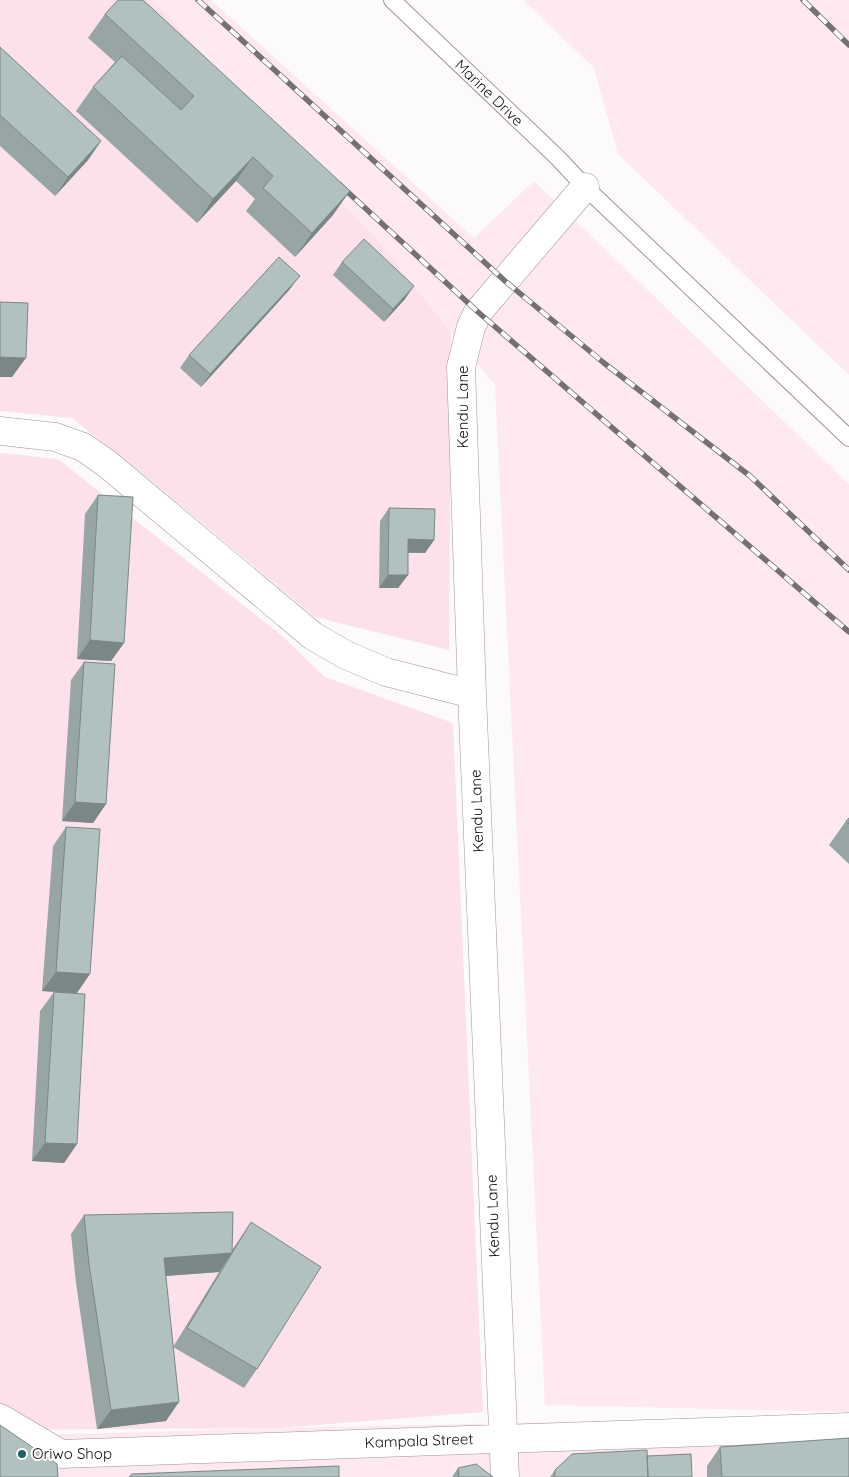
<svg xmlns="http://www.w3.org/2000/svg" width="849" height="1477" viewBox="0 0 849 1477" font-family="Quicksand,sans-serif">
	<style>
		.built { fill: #fde9ef }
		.green { fill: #fde1ea }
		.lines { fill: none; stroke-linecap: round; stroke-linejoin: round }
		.service-casing { stroke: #a19296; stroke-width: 18 }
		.minor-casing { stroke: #a19296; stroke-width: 29 }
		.service { stroke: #fff; stroke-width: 16 }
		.minor { stroke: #fff; stroke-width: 28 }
		.rail-casing { stroke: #757172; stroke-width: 5.5 }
		.rail { stroke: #fff; stroke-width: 4; stroke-dasharray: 11; stroke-linecap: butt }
		.wall { fill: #97a6a5 }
		.shaded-wall { fill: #7b8786 }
		.building { fill: #b0c1c0; stroke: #7b8786 }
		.poi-dot { fill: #1a6764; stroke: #fff; stroke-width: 2 }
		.labels { text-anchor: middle; stroke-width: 4; stroke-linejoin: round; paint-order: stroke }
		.street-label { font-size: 15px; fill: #140f11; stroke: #fff }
		.poi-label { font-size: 15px; fill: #140f11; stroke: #fff; text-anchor: start }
	</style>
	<rect width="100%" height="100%" fill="#fdfafb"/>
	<!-- built -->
	<path class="built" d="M0 0H211L474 238 534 181 849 484V1412L545 1405 495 385 438 317Z
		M523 0H849V375L618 154 594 68Z
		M849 1416V1477H0V1436L279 1428Z"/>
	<!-- green -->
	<path class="green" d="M0 0H152L379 242 451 333 449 650 315 617 151 481 72 418 0 411Z
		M0 453 58 459 281 635 325 677 453 723 483 1412 279 1428 0 1430Z"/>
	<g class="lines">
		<defs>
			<path id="service" d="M392 0 558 158 585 187 849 438"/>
			<path id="minor" d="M0 431 55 437 83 447 106 463 313 636 346 655 386 672 472 694
				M0 1418 61 1454 849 1427
				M505 1477 472 694 461 367 471 327 478 312 585 187"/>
		</defs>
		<!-- service casing -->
		<use href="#service" class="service-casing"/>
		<!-- minor casing -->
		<use href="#minor" class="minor-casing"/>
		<!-- service -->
		<use href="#service" class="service"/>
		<!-- minor -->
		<use href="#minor" class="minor"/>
		<defs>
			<path id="rail" d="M198 0 505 281 604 363 750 476 849 570
				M803 0 849 45
				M339 184 478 312 849 632"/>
		</defs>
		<!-- rail casing -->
		<use href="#rail" class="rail-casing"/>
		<!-- rail -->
		<use href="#rail" class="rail"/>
	</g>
	<!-- wall -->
	<path class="wall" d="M105 14 333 215 295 257 246 211 255 199 236 181 197 223 76 111 93 87 115 62 88 38Z
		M0 47 101 141 88 160 55 196 0 146Z
		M342 262 405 299 384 322 333 275Z
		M290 289 201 387 180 368 189 355Z
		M98 495 124 643 111 661 77 659 85 514Z
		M389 508 434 540 425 553H408V575L398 588H379L380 521Z
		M84 662 106 804 93 823 62 821 71 680Z
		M846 821 849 824V864L829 845Z
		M66 827 77 993V1144L64 1163 32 1161 40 1011 54 992 42 991 53 846Z
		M84 1215 232 1250 251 1222 257 1369 244 1388 173 1347 219 1272 166 1276V1421L97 1429 76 1283 71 1234Z
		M720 1447 849 1477H707V1466Z
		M647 1456 692 1477H550L555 1470Z
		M458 1468 493 1477H452Z"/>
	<!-- shaded-wall -->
	<path class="shaded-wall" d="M101 141 88 160 55 196 68 177Z
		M253 157 236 181 197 223 213 199Z
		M350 191 333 215 295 257 312 233Z
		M300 276 290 289 201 387 210 374Z
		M414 286 405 299 384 322 393 309Z
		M0 357 26 358 12 377H0Z
		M408 539 434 540 425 553 399 552Z
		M388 575H408L398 588H379Z
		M90 640 124 643 111 661 77 659Z
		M75 802 106 804 93 823 62 821Z
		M56 972 90 974 77 993 42 991Z
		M45 1143 77 1144 64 1163 32 1161Z
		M232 1253 219 1272 151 1277 164 1258Z
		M179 1402 166 1421 97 1429 111 1410Z"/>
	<!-- building -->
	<path class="building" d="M118 0H143L350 191 312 233 263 188 273 176 253 157 213 199 93 87 122 56 181 110 194 96 105 14Z
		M0 47 101 141 68 177 0 115Z
		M364 239 414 286 393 309 342 262Z
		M279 257 300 276 210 374 189 355Z
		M0 302 28 303 26 358 0 357Z
		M98 495 133 497 124 643 90 640Z
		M389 508 435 509 434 540 408 539V575H388Z
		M84 662 115 664 106 804 75 802Z
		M849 818V824L846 821Z
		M66 827 100 829 90 974 56 972Z
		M54 992 85 994 77 1144 45 1143Z
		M233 1212 232 1253 251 1222 321 1267 257 1369 187 1328 232 1253 164 1258 179 1402 111 1410 89 1264 84 1215Z
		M0 1425 57 1464 58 1477H0Z
		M849 1438V1477H722L720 1447Z
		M647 1450 648 1477H555V1470L572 1454Z
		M691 1454 692 1477H648L647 1456Z
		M476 1464 493 1477H459L458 1468Z
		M339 1466V1477H129L132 1474Z"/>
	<!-- markers -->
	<circle class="poi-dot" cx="22" cy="1454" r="5"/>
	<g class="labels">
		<!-- street labels -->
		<g class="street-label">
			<text transform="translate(489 93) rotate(44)" y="5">Marine Drive</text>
			<text transform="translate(463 407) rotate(-90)" y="5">Kendu Lane</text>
			<text transform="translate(477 811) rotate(-92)" y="5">Kendu Lane</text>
			<text transform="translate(493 1216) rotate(-92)" y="5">Kendu Lane</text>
			<text transform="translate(419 1441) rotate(-2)" y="5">Kampala Street</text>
		</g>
		<!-- poi labels -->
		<g class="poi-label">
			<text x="32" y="1459">Oriwo Shop</text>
		</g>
	</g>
</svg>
